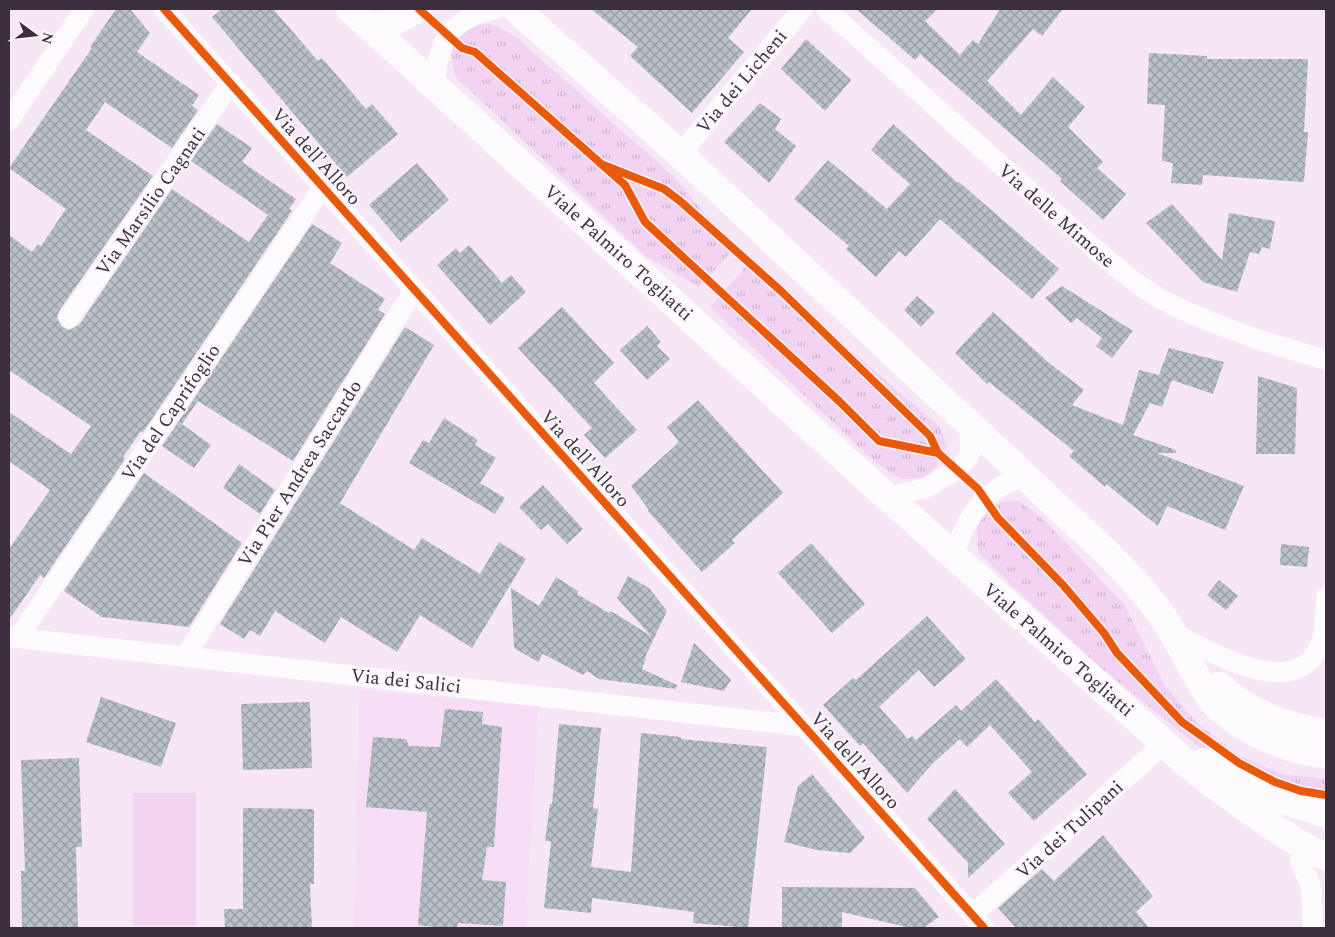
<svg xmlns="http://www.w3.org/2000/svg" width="1335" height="937" viewBox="0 0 1335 937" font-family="Spectral,serif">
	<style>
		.built { fill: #f8ddf7 }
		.grass { fill: url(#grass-tufts) }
		.pitch { fill: #f2d3f1 }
		.building { fill: url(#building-cross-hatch) }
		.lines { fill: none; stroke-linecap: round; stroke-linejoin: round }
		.minor { stroke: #fefbfe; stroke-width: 20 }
		.secondary { stroke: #fefbfe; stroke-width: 28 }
		.primary { stroke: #fefbfe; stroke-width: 28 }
		.cycleway-casing { stroke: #fcf6fc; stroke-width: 11 }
		.cycleway { stroke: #e8590c; stroke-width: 8 }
		.labels { text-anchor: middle; stroke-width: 4; stroke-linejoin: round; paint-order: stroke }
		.street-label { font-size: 19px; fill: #3a2f3a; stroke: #fcf6fc }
	</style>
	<defs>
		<pattern id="grass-tufts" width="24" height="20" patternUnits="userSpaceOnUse" patternTransform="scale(1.25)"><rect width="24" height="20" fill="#f2d3f1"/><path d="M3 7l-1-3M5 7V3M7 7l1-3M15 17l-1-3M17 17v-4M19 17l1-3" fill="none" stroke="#d0b5cf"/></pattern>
		<pattern id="building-cross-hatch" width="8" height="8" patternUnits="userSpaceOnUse" patternTransform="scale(1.25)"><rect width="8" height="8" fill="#b8c1c8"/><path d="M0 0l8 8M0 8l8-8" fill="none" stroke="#979da3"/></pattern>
	</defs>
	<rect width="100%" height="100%" fill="#f7e6f6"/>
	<!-- built -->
	<path class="built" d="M359 690 538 706 526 928H354Z"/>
	<!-- grass -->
	<path class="grass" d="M481 23 498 26 518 39 674 177 734 249 699 287 646 256 455 76C448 42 451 38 481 23Z
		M749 263 941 428 946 448 937 466 923 478 901 479 875 462 710 307Z
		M1019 501 1041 517 1124 604 1165 686 1197 723 1238 755 1281 774 1326 779V806L1203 750 1099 666 1004 578 978 551 977 527 982 512 1001 502Z"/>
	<!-- pitch -->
	<path class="pitch" d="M133 793H196V925H133Z"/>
	<!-- building -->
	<path class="building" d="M116 9H130L150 33 137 52 199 95 192 106 198 110 172 148 105 102 86 130 153 176 59 311 57 318 62 327 69 330 79 325 172 189 249 242 268 215 191 161 217 124 252 148 242 162 296 199 289 209 292 211 143 432 141 431 123 457 125 459 44 578 40 575 9 620V549L50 490 9 461V412L71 454 91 426 9 370V235L32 252 38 244 41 246 66 209 9 168 92 48 90 47Z
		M222 9H273L318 61 322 58 366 109 372 104 398 134 347 177 212 17Z
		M591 9H752L728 38 744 52 692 113 630 56 638 47Z
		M856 9H938L925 21 960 55 973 40 978 44 1000 9H1063L1042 36 1033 29 987 81 1021 115 1053 77 1085 107 1068 127 1103 162 1097 168 1126 194 1103 220 1060 181 1062 179 920 54 915 60Z
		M806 39 851 80 825 111 781 69Z
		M1149 53 1207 56V59H1308L1304 132H1308L1304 182 1203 175 1202 185 1171 183 1173 163 1162 161 1165 105 1147 104Z
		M760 103 781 119 775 129 796 146 769 183 724 142Z
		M893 124 958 183 959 182 1059 269 1032 299 940 219 906 257 899 251 876 277 846 249 849 246 794 199 828 160 887 209 910 184 871 150Z
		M417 163 449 200 401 242 369 205Z
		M1172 204 1222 260 1229 213 1275 221 1270 249 1262 247 1259 254 1250 252 1237 292 1203 282 1146 223Z
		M312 224 342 243 330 263 385 299 378 310 385 314 293 461 198 401 182 424 211 445 194 468 162 446Z
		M469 245 502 283 511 275 526 292 490 325 437 265 456 248 460 253Z
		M1062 286 1133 331 1112 358 1096 346 1102 338 1077 318 1071 323 1045 298Z
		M917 296 935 312 921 327 904 310Z
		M562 307 614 363 594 383 637 430 605 458 584 435 592 428 518 348Z
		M993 312 1048 362 1084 390 1072 405 1123 425 1139 370 1159 375 1169 348 1224 362 1213 394 1172 380 1162 407 1150 403 1133 435 1176 450V453H1157L1244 486 1225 530 1167 506 1158 526 1106 484 1105 487 1069 456 1074 451 989 382 987 384 955 353Z
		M647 326 661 342 657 346 670 359 647 380 620 350Z
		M405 327 434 345 340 503 414 550 422 538 480 574 499 542 526 559 472 648 420 615 397 652 341 617 325 643 275 611 260 636 250 630 244 639 220 624Z
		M1258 376 1297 388 1295 454H1256Z
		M698 400 783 493 732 540 735 543 702 572 648 511 649 510 631 486 679 442 667 427Z
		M444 418 478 440 475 445 496 458 480 483 505 498 495 514 409 463 423 440 429 443Z
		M239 464 275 490 260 514 223 488Z
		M144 473 242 543 189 627 102 617 64 591Z
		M543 485 583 529 567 544 548 524 541 530 519 507Z
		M811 543 865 604 832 633 778 573Z
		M1281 544 1309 547 1307 567 1280 565Z
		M628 576 649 588 667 611 645 657 646 658 642 669 677 685 676 689 599 679 587 671 583 675 543 654 538 662 514 648 511 588 539 606 556 577 578 591 577 594 609 613 610 611 616 614 651 636 617 598Z
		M1219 580 1238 596 1226 610 1207 595Z
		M927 616 966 659 934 687 919 670 879 707 908 739 912 736 916 740 956 705 961 711 996 679 1035 722 1038 719 1087 774 1034 821 1008 793 1032 772 990 725 967 747 960 739 933 763 907 793 863 743 860 746 823 705 853 678 856 680Z
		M694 643 731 680 724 691 681 682Z
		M101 697 176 723 161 767 86 742Z
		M310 702 312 768 243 770 241 704Z
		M445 709 483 712 482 724 502 727 494 847H487L482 880 506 882 503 926 458 923 457 928H441L418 925 427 812 366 807 373 737 406 739 409 746 440 747Z
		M559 724 601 728 593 808 598 809 591 867 631 872 641 733 681 737V739L767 747 748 928 693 923 694 912 592 898 591 913 544 908 551 841H545L550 804H552Z
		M79 758 82 847H76L78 928H22L21 871H25L21 760Z
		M812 774 865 838 850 853 817 850 784 842 798 786Z
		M955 789 1005 844 968 878V863L927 819Z
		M243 808 314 809V884H310L312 928H225L224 909H243Z
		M1103 835 1153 896 1136 912 1149 928H1016L998 908 1042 869 1054 881Z
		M782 887 915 888 939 917 923 928H911L842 912V927H782Z"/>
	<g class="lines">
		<!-- minor -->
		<path class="minor" d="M164 9 984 928
			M826 9 1098 252C1121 271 1144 291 1170 304 1219 328 1274 345 1326 360
			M435 86C438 39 449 20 496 9
			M9 121 84 9
			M680 154 803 9
			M69 318 231 83
			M887 497 926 488 957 469 968 458 970 453 969 425
			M953 556C965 520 986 484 1027 477
			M1175 634C1213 652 1296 705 1321 643 1326 629 1325 612 1326 597
			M9 637 803 726
			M18 638 323 187
			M185 657 414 290
			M1300 861 1311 886 1313 928
			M972 915 1165 743"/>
		<!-- secondary -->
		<path class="secondary" d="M370 27 395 21 417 9"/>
		<!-- primary -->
		<path class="primary" d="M350 9 846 460 1186 763C1219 790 1253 814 1289 837 1300 844 1313 853 1326 856
			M516 9 680 154 1105 551C1126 573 1148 594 1165 620 1182 645 1193 675 1211 699 1234 728 1290 752 1326 754
			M1220 686C1248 713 1288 727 1326 733
			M1204 762 1279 799 1326 814"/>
		<defs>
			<path id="cycleway" d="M164 9 984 928
				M419 9 462 48 475 52 625 185 645 222 840 402 879 441 938 453
				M601 164 664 189 680 201 781 291 930 436 938 453 978 489 998 518 1063 585 1104 633 1117 653 1182 722 1239 763 1275 782 1301 791 1326 795"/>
		</defs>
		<!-- cycleway casing -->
		<use href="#cycleway" class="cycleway-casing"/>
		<!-- cycleway -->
		<use href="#cycleway" class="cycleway"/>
	</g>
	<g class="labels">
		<!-- street labels -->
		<g class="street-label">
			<text transform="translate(741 81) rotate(-50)" y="7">Via dei Licheni</text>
			<text transform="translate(317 156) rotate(48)" y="7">Via dell'Alloro</text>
			<text transform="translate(150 201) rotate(-55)" y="7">Via Marsilio Cagnati</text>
			<text transform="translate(1057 215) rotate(41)" y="7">Via delle Mimose</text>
			<text transform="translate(619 252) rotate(42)" y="7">Viale Palmiro Togliatti</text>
			<text transform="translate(170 412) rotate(-56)" y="7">Via del Caprifoglio</text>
			<text transform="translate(586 458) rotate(48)" y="7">Via dell'Alloro</text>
			<text transform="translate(299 473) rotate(-58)" y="7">Via Pier Andrea Saccardo</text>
			<text transform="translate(1059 649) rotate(41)" y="7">Viale Palmiro Togliatti</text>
			<text transform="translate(406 680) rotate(6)" y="7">Via dei Salici</text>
			<text transform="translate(856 760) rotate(48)" y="7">Via dell'Alloro</text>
			<text transform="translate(1069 829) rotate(-42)" y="7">Via dei Tulipani</text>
		</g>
	</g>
	<!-- border -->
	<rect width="1335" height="937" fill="none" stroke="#3a2f3a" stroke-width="20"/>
	<!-- north arrow -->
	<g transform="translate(35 35) rotate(105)" stroke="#fcf6fc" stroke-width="4" paint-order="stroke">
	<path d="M0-4L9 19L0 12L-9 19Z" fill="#3a2f3a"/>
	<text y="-8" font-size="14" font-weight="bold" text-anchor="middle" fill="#3a2f3a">N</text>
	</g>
</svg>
